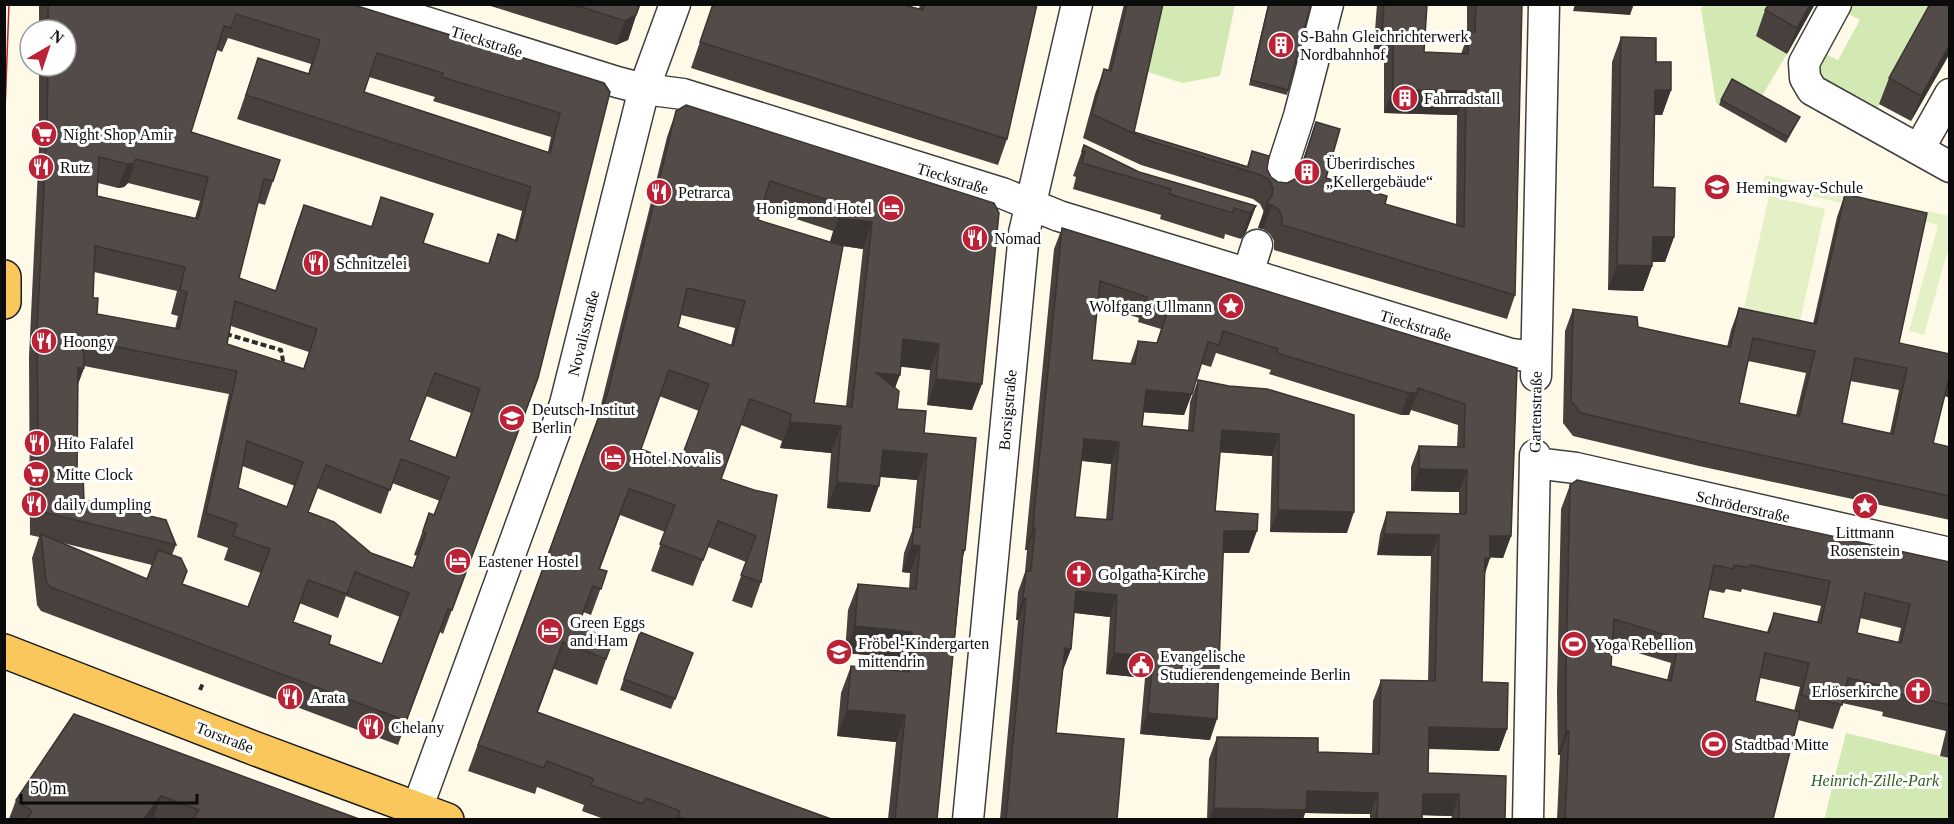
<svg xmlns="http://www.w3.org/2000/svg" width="1954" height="824" viewBox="0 0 1954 824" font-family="'Times New Roman',serif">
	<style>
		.green { fill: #d3e9b3 }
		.pitch { fill: #e4f0c5 }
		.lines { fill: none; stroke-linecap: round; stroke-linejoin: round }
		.minor-casing { stroke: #3e3e3e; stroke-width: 33 }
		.major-casing { stroke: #1c1c1c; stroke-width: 36 }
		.path { stroke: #2d2d2d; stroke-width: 4; stroke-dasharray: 6 3; stroke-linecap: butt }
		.minor { stroke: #fff; stroke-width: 30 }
		.major { stroke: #fac75d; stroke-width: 33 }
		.tram { stroke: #bb2236; stroke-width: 1.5 }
		.wall { fill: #47403d; fill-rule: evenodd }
		.shaded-wall { fill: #3a3432 }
		.building { fill: #534b47; stroke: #3a3432; stroke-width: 1.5; fill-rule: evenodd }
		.labels { text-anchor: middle; stroke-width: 6; stroke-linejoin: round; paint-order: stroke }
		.poi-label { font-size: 16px; fill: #0b0b0b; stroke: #fff; text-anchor: start }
		.street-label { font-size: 16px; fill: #0b0b0b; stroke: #fff }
		.park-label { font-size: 16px; font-style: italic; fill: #30621b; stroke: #fff }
	</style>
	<rect width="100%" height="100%" fill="#fff9e8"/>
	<!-- green -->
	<path class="green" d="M1160 5H1235L1220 76 1182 83 1145 71Z
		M1704 5H1774L1756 36 1787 54 1759 101 1731 85 1719 105 1716 103 1701 9Z
		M1836 5H1935L1870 122 1812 90V47L1838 60 1860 20 1835 7Z
		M1846 733 1949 758V819L1824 820Z"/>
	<!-- pitch -->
	<path class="pitch" d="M1765 175 1949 216V246L1924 335 1909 331 1938 225 1763 185Z
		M1769 196 1825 209 1800 321 1744 308Z"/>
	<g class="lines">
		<defs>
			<path id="minor" d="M368 4 617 82 644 89 683 94 1002 193 1059 216 1511 354 1536 357
				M1836 4 1804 63 1805 78 1812 90 1950 167
				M1919 149 1950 94
				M1275 190 1299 116 1328 4
				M1248 273 1257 245
				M1536 376 1544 4
				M1535 463 1576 468 1950 553
				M417 809 565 404 644 89 675 4
				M968 820 1024 233 1077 4
				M1528 820 1535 455"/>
			<path id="major" d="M4 277V302
				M4 651 256 749 447 820"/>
		</defs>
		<!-- minor casing -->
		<use href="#minor" class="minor-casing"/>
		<!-- major casing -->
		<use href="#major" class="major-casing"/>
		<!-- path -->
		<path class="path" d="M226 334 281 350 284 366
			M1535 429 1536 401
			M200 690 203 683"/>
		<!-- minor -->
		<use href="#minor" class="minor"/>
		<!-- major -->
		<use href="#major" class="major"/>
		<!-- tram -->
		<path class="tram" d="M4 137 9 4"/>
	</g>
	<!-- wall -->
	<path class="wall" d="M39 4H351L604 83 538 378 443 634 440 632 398 745 41 611 37 605 32 558 39 537 30 535 29 357 39 148V66H66V30H39ZM228 38 311 64 308 74 258 58 237 119 522 211 515 240 498 234 488 264 423 243 381 197 371 227 304 205 295 229 275 291 239 278 258 203 265 205 273 181 191 132 217 50 222 52ZM369 77 435 97 433 101 551 137 548 152 364 92ZM98 183 118 188 124 187 128 183 200 201 195 218 97 196ZM94 272 177 291 171 314 178 316 175 329 97 314 93 298ZM231 326 309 352 303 369 227 344ZM84 366 229 394 197 537 228 548 224 560 261 573 248 607 182 584 172 555 176 545 84 500 77 474 78 384 84 368ZM426 396 471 413 455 458 409 441ZM242 466 295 486 287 507 238 488ZM392 483 440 501 434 515 429 513 414 555 417 556 413 568 371 553 308 512 317 488 381 514ZM59 542 152 565 147 579ZM346 596 400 617 382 664 329 644 293 622 299 603 338 618Z
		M484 4H640L628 40 616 45Z
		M713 4 919 9 920 4H924L1007 139 998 165 691 68Z
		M1124 4H1163L1134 132 1247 166 1252 151 1267 169 1271 177 1278 182 1287 183 1295 179 1298 174 1316 122 1326 178 1385 204 1456 225 1457 115 1384 113V58H1373L1377 4H1427L1424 52 1461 54 1467 37V4H1522L1515 295 1507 319 1274 250V241L1270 234 1263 229 1258 228 1264 212 1260 204 1253 199 1141 165 1083 138 1095 94 1104 69 1108 70Z
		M1268 4H1311L1287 95 1249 85Z
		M1815 4 1787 54 1756 36 1765 10Z
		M1950 4V53L1911 121 1879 104 1889 78Z
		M1621 37 1656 62 1671 90 1662 115H1655L1653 187 1674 237 1665 262H1652V266L1643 291 1608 290 1612 62Z
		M1721 100 1800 117 1786 143 1719 105Z
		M676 111 994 203 972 410 927 405 930 370 901 366 895 388 897 409 924 433 965 550 963 557 937 819H888L896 742 837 736 841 693 851 666 902 671 903 658 845 653 848 610 858 584 909 589 910 573 902 572 904 553 912 531 917 480 880 477 870 512 827 508 831 453 780 448 782 441 741 425 721 479 754 490 761 582 752 608 732 601 746 562 708 547 693 586 651 571 665 532 620 515 600 569 607 571 591 615 583 612 578 626 613 640 597 685 554 669 538 712 831 819H604L582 811 584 805 537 787 535 794 468 771 598 417 667 137ZM762 208 833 231 830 242 758 220ZM843 246 863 249 846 406 814 403ZM681 315 735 328 731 345 678 327ZM659 396 699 411 679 464 641 449Z
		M1084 145 1139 172 1256 206 1246 232 1241 239 1225 234 1224 239 1160 219 1161 215 1073 189 1076 177 1073 176Z
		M1845 194 1899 343 1950 354V398L1944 396 1933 443 1950 447V520L1699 466 1573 436 1563 423 1565 331 1573 309 1638 327 1727 347 1731 330 1739 308 1813 324 1837 217ZM1748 361 1806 373 1796 415 1739 403ZM1850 381 1899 390 1890 433 1842 423Z
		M1062 228 1517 368 1511 536 1503 558 1490 557 1484 574 1482 682 1507 729 1499 751 1429 749 1428 773 1505 819H1451L1452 816 1422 815V819H1370V814L1305 813 1303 819H1207L1209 759 1217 737 1318 752 1372 754 1373 701 1381 680 1428 681 1431 556 1377 555 1380 534 1387 512 1459 514V492L1411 491V467L1419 446 1457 447 1458 425 1411 410 1409 415H1401L1269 374 1271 370 1216 353 1211 367 1201 364 1184 415 1144 412 1142 426 1188 430 1190 402 1198 380 1229 386 1267 389 1347 533 1270 532 1272 456 1220 452 1215 511 1249 553H1223L1210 740 1140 734 1145 678 1106 674 1110 617 1074 613 1071 649 1063 670 1056 733 1117 819H1000L1018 620H1016L1018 592 1025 572 1027 550H1025L1054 249ZM1097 304 1139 318 1138 322 1161 329 1157 343 1138 341 1130 364 1092 360ZM1081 461 1111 464 1106 520 1075 517Z
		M1570 485 1950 562V758L1940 756 1946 731 1882 716 1883 712 1842 703 1833 729 1798 720 1773 819H1557L1560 755H1558L1557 692 1561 509ZM1726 589 1741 592 1742 589 1821 606 1817 622 1774 613 1767 632 1703 618 1709 590 1724 593ZM1860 618 1901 628 1898 642 1857 633ZM1612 645 1671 663 1667 680 1611 666ZM1760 678 1800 687 1794 711 1755 701Z
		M640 632 693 653 671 709 620 690Z
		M74 714 359 819H9L16 800Z"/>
	<!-- shaded-wall -->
	<path class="shaded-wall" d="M1575 4H1634L1630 15 1573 11Z
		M1810 4H1815L1787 54 1797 28Z
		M636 15 628 40 616 45 625 21Z
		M1382 33 1393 34 1384 58H1373Z
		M1950 44V53L1911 121 1921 96Z
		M1393 89 1466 91 1457 115 1384 113Z
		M1655 90H1671L1662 115 1646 114Z
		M136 159 128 183 124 187 118 188 127 164Z
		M1266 204 1272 205 1263 229 1258 228Z
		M1256 206 1246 232 1241 239 1250 213Z
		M839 218 872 222 863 249 829 244Z
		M1653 237H1674L1665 262H1644Z
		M1617 265 1652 266 1643 291 1608 290Z
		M903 339 939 344 930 370 894 366Z
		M78 368H84L75 392Z
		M876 373 900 375 890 401Z
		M936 379 982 384 972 410 927 405Z
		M1146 390 1192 394 1184 415 1138 412Z
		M1409 393H1417L1409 415H1401Z
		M790 422 841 426 831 453 780 448Z
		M1222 430 1279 434 1272 456 1214 452Z
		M1084 439 1119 442 1111 464 1076 460Z
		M883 450 927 454 917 480 873 476Z
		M1419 469 1467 470 1459 492 1411 491Z
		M837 482 879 486 870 512 827 508Z
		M1278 510 1354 512 1347 533 1270 532Z
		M1033 528H1035L1027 550H1025Z
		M1224 531H1257L1249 553 1216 552Z
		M1384 534 1439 535 1431 556 1377 555Z
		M1490 536H1511L1503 558 1482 557Z
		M912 545 920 546 910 573 902 572Z
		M1485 558H1490L1483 580Z
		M1076 591 1117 595 1110 617 1068 612Z
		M1023 598 1026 599 1018 620H1016Z
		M855 626 912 632 903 658 845 653Z
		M1065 648 1071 649 1063 670Z
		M1114 653 1153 657 1145 678 1106 674Z
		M847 710 905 715 896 742 837 736Z
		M1148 713 1217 719 1210 740 1140 734Z
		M1429 727 1507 729 1499 751 1421 748Z
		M1566 731H1569L1560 755H1558Z
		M1307 791 1378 793 1370 814 1305 813 1303 819H1210L1214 808Z
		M1423 794H1459L1452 816 1415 815Z
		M161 796 153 819H144Z"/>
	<!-- building -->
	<path class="building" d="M48 4H351L604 83 610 92 538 378 452 610 448 609 406 721 50 587 46 581 41 534 147 579 158 550 181 558 187 571 182 584 248 607 270 549 233 536 237 524 206 513 237 371 83 340 84 368H78L77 474 83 475 84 500 166 520 176 545 39 511 37 333 47 125 48 66H66V30H48ZM236 14 320 40 309 74 258 58 246 95 531 187 517 241 498 234 489 264 423 243 433 214 381 197 372 227 304 205 276 291 239 278 264 179 273 181 280 160 191 132 224 26 231 28ZM377 53 443 73 442 77 560 113 550 153 364 92ZM99 157 127 164H133L136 159 208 177 198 219 97 196ZM95 246 185 267 180 290 187 292 179 329 97 314 98 298H93ZM235 301 317 329 304 369 227 344ZM435 373 480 389 456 458 409 440ZM247 441 303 462 287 507 238 488ZM401 459 449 477 434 515 429 513 423 531 426 533 413 568 371 553 334 522 308 512 326 465 390 490ZM355 572 409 593 382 664 329 644 331 636 293 622 308 580 347 594Z
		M572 4H640L636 15 625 21Z
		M713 4H900L923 10 924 4H1037L1007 139 700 42Z
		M1127 4H1163L1134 132 1248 167 1252 151 1269 156 1267 169 1271 177 1278 182 1287 183 1295 179 1300 172 1316 122 1340 129 1326 178 1387 196 1385 204 1464 227 1466 91 1393 89V34L1382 33 1384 4H1427L1424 52 1468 54 1469 31 1475 32 1476 4H1522L1515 295 1282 225V217L1279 210 1272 205 1266 204 1272 196 1273 188 1269 180 1261 175 1150 141 1092 114 1104 69 1111 71Z
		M1269 4H1311L1288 90 1251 80Z
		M1769 4H1810L1797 28 1765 10Z
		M1930 4H1950V44L1921 96 1889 78Z
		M1621 37 1656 38V62H1671V90H1655L1653 187 1675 188 1674 237H1653L1652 266 1617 265Z
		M1732 79 1800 117 1788 137 1721 100Z
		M686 105 994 203 999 213 982 384 936 379 939 344 903 339 900 375 876 373 899 391 897 409 926 411 924 433 976 438 965 550H963L937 819H895L905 715 847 710 851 666 909 672 912 632 855 626 858 584 916 589 920 546 912 545 914 527H920L927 454 883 450 879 486 837 482 841 426 790 422 791 414 750 399 721 479 754 490 777 495 761 582 741 575 756 536 718 521 703 560 660 544 675 505 629 489 599 569 607 571 601 589 593 586 578 626 613 640 606 659 563 642 537 712 831 819H684L678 817 680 811 646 798 643 804 591 785 594 779 547 761 544 768 478 745 608 392 676 111ZM770 181 843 205 839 218 872 222 852 407 814 403 843 246 758 220ZM687 288 745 301 733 346 678 327ZM669 370 709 384 679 464 641 449Z
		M1084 145 1139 172 1256 206 1250 213 1234 208 1233 213 1169 194 1171 189 1082 163 1085 151H1082Z
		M1845 194 1927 213 1899 343 1950 354V374L1933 443 1950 447V496L1707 443 1581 413 1571 401 1573 309 1637 317 1638 327 1730 347 1739 308 1816 324ZM1753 338 1815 351 1799 416 1739 403ZM1855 358 1907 368 1893 434 1842 423Z
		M1062 228 1517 368 1511 536H1490V558H1485L1482 682 1508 683 1507 729 1429 727 1428 773 1506 776 1505 819H1459V794H1423L1422 819H1377L1378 793 1307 791 1306 810 1214 808 1217 737 1318 738V752L1379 754 1381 680 1435 681 1439 535 1384 534 1387 512 1466 514 1467 470 1419 469V446L1464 447 1465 404 1418 388 1417 393H1409L1277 353 1278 349 1223 331 1219 345 1208 342 1192 394 1146 390 1142 426 1193 431 1198 380 1229 386 1267 389 1354 415V512L1278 510 1279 434 1222 430 1215 511 1258 514 1257 531H1224L1217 719 1148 713 1153 657 1114 653 1117 595 1076 591 1071 649 1065 648 1056 733 1124 739 1117 819H1006L1026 599 1023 598 1026 571H1031L1035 528H1033L1034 513ZM1100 281 1147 297 1146 301 1169 307 1157 343 1138 341 1135 364 1092 360ZM1084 439 1119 442 1112 520 1075 517Z
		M1577 480 1950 562V705L1891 692 1892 688 1848 678 1842 705 1801 695 1809 663 1765 653 1755 701 1800 712 1773 819H1565L1569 731H1566V668L1570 485ZM1714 565 1733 569 1734 565 1750 568V565L1830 581 1821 623 1774 613 1769 633 1703 618ZM1865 593 1910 604 1901 643 1857 633ZM1614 619 1679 639 1671 681 1611 666Z
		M640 632 693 653 675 699 624 679Z
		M74 714 359 819H193L199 810 161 796 144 819H27L32 811 16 800Z"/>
	<!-- icons -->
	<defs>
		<symbol id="building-disc" viewBox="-11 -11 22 22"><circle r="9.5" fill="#bb2236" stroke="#fff"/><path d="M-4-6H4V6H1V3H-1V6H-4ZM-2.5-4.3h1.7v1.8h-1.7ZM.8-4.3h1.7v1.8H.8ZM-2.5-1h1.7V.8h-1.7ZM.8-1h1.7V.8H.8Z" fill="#fff"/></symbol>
		<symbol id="supermarket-disc" viewBox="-11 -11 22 22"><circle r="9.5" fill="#bb2236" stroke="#fff"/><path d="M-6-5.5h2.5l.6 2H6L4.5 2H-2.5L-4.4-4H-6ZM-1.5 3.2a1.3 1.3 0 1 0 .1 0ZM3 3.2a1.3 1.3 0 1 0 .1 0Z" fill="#fff"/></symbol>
		<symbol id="restaurant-disc" viewBox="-11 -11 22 22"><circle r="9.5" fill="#bb2236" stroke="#fff"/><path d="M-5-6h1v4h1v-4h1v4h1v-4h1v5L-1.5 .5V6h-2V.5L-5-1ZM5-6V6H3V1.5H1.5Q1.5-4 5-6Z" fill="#fff"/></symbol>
		<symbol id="school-disc" viewBox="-11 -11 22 22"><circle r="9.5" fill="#bb2236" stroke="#fff"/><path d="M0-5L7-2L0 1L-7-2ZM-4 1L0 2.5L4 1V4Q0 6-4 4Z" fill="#fff"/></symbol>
		<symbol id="hotel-disc" viewBox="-11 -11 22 22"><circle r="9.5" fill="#bb2236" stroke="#fff"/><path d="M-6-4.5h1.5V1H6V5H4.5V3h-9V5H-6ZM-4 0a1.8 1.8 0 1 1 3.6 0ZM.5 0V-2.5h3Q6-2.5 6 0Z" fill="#fff"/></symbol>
		<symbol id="sight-disc" viewBox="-11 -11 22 22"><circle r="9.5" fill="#bb2236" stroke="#fff"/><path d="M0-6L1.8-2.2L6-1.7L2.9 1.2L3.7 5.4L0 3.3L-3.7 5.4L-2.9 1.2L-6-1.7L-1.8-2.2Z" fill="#fff"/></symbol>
		<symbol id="church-disc" viewBox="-11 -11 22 22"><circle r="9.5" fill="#bb2236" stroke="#fff"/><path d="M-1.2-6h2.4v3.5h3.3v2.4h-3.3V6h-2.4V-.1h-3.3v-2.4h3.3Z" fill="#fff"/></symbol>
		<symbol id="stadium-disc" viewBox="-11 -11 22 22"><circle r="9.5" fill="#bb2236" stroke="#fff"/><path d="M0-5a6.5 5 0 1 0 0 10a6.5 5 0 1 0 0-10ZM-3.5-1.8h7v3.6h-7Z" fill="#fff"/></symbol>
		<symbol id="civic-disc" viewBox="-11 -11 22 22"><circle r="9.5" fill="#bb2236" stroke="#fff"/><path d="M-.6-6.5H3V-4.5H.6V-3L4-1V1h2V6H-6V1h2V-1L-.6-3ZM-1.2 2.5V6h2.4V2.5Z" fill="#fff"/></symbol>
	</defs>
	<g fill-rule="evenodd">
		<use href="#building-disc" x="1266" y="30" width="30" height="30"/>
		<use href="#building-disc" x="1390" y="83" width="30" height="30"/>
		<use href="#supermarket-disc" x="29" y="119" width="30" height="30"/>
		<use href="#restaurant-disc" x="26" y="152" width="30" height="30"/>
		<use href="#building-disc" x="1292" y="157" width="30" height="30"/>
		<use href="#school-disc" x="1702" y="172" width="30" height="30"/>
		<use href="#restaurant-disc" x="644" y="177" width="30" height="30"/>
		<use href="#hotel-disc" x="876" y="193" width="30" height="30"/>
		<use href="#restaurant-disc" x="960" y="223" width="30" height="30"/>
		<use href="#restaurant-disc" x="301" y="248" width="30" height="30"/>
		<use href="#sight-disc" x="1216" y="291" width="30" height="30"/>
		<use href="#restaurant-disc" x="29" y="326" width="30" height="30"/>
		<use href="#school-disc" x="497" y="403" width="30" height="30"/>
		<use href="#restaurant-disc" x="22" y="428" width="30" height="30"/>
		<use href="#hotel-disc" x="598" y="443" width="30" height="30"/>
		<use href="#supermarket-disc" x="21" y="459" width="30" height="30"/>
		<use href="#restaurant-disc" x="19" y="489" width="30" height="30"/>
		<use href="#sight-disc" x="1850" y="491" width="30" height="30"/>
		<use href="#hotel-disc" x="443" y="546" width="30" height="30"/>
		<use href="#church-disc" x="1064" y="559" width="30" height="30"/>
		<use href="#hotel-disc" x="535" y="616" width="30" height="30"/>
		<use href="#stadium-disc" x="1559" y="629" width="30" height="30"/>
		<use href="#school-disc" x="824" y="637" width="30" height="30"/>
		<use href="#civic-disc" x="1126" y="650" width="30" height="30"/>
		<use href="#church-disc" x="1903" y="676" width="30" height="30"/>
		<use href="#restaurant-disc" x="275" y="682" width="30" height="30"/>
		<use href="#restaurant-disc" x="356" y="712" width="30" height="30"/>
		<use href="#stadium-disc" x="1699" y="729" width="30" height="30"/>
	</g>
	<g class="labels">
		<!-- poi labels -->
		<g class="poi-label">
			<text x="1300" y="42">S-Bahn Gleichrichterwerk<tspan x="1300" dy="18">Nordbahnhof</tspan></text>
			<text x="1424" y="104">Fahrradstall</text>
			<text x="63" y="140">Night Shop Amir</text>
			<text x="1326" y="169">Überirdisches<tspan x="1326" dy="18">„Kellergebäude“</tspan></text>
			<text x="60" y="173">Rutz</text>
			<text x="1736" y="193">Hemingway-Schule</text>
			<text x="678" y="198">Petrarca</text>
			<text x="872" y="214" text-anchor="end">Honigmond Hotel</text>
			<text x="994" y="244">Nomad</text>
			<text x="336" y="269">Schnitzelei</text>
			<text x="1212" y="312" text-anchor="end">Wolfgang Ullmann</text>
			<text x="63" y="347">Hoongy</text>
			<text x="532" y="415">Deutsch-Institut<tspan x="532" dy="18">Berlin</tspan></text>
			<text x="57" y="449">Hito Falafel</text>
			<text x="632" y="464">Hotel Novalis</text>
			<text x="56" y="480">Mitte Clock</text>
			<text x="54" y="510">daily dumpling</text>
			<text x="1865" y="538" text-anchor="middle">Littmann<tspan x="1865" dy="18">Rosenstein</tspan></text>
			<text x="478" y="567">Eastener Hostel</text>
			<text x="1098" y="580">Golgatha-Kirche</text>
			<text x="570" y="628">Green Eggs<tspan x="570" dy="18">and Ham</tspan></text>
			<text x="858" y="649">Fröbel-Kindergarten<tspan x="858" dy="18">mittendrin</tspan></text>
			<text x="1594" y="650">Yoga Rebellion</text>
			<text x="1160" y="662">Evangelische<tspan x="1160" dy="18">Studierendengemeinde Berlin</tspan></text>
			<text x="1898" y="697" text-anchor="end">Erlöserkirche</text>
			<text x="310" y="703">Arata</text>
			<text x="391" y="733">Chelany</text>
			<text x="1734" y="750">Stadtbad Mitte</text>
		</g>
		<!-- street labels -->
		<g class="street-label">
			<text transform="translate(487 41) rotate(17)" y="6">Tieckstraße</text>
			<text transform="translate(953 178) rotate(17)" y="6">Tieckstraße</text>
			<text transform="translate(1416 325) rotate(17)" y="6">Tieckstraße</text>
			<text transform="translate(583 333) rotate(-76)" y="6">Novalisstraße</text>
			<text transform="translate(1007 410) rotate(-85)" y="6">Borsigstraße</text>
			<text transform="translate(1535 412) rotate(-89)" y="6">Gartenstraße</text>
			<text transform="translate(1743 506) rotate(13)" y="6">Schröderstraße</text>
			<text transform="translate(225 737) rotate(21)" y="6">Torstraße</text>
		</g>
		<!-- park labels -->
		<g class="park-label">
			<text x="1875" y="786">Heinrich-Zille-Park</text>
		</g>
	</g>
	<!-- border -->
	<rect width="1954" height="824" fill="none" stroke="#0b0b0b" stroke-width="12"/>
	<!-- north arrow -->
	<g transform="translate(48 48) rotate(39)"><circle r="28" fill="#ffffff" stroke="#9d9d9d" stroke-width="1.5"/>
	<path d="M0-4.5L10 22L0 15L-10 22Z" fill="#bb2236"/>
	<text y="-9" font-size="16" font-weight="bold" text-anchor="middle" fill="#0b0b0b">N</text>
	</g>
	<!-- scale -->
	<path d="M21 794v9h176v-9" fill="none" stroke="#0b0b0b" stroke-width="3"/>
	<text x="30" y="794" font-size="18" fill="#0b0b0b" stroke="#ffffff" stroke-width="4.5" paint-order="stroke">50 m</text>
</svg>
